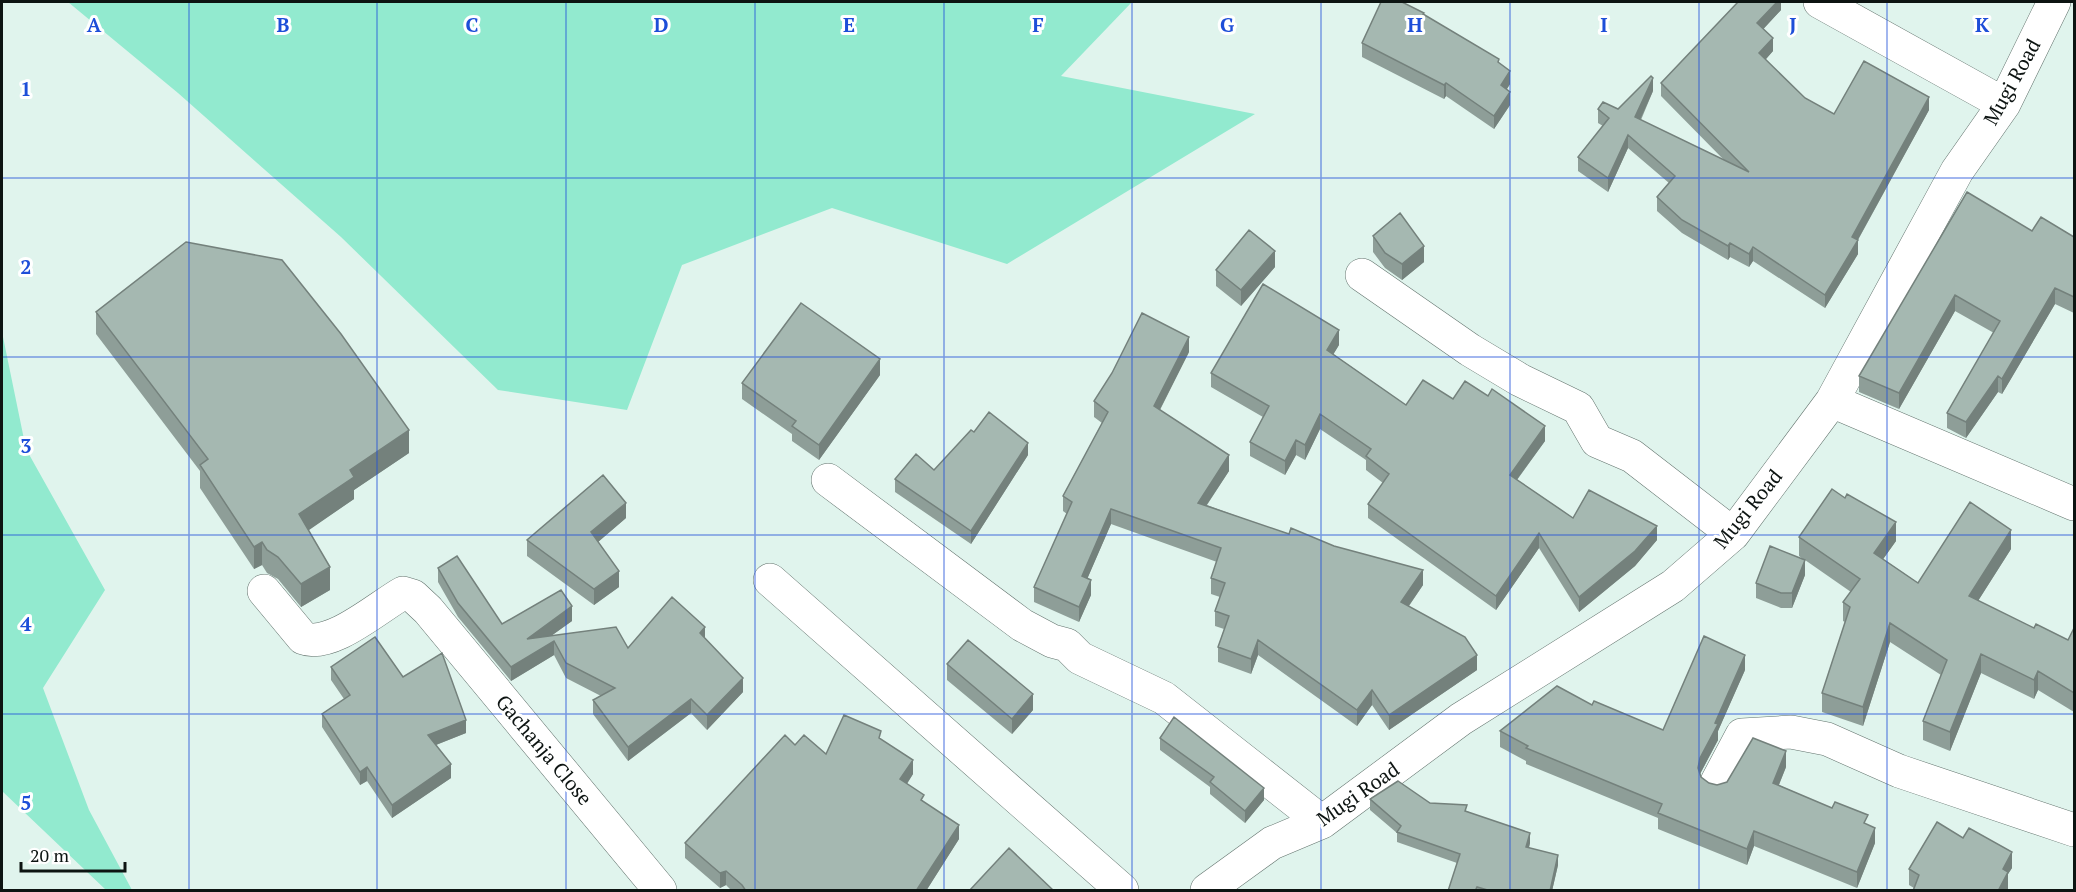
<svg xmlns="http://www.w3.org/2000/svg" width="2076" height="892" viewBox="0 0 2076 892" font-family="'PT Serif',serif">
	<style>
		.green { fill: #92eacf }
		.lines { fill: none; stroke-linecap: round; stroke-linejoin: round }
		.minor-casing { stroke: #62736d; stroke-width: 34 }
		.minor { stroke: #fff; stroke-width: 33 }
		.wall { fill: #8e9e98 }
		.shaded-wall { fill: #74817c }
		.building { fill: #a5b8b1; stroke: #74817c; stroke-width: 1.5 }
		.grid { fill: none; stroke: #1d4ed8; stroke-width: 1.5; stroke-opacity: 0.55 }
		.labels { text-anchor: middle; stroke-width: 6; stroke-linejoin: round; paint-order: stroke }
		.street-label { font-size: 20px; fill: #0d1412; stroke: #fff }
		.grid-label { font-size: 20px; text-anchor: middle; font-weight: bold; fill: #1d4ed8; stroke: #fff; stroke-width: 6; stroke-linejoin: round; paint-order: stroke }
	</style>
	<rect width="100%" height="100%" fill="#e0f4ed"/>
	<!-- green -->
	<path class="green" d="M68 2H1132L1061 76 1255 114 1007 264 832 208 682 265 627 410 498 390 341 237 178 93Z
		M2 332 26 449 105 590 43 688 89 810 132 890H106L2 791Z"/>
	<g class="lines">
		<defs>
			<path id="minor" d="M1820 2 2004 104
				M1362 275 1470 350 1520 380 1578 408 1597 441 1632 456 1733 534
				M1832 401 2074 504
				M828 480 1022 625 1052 641 1067 645 1080 658 1164 698 1322 822
				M770 580 1122 890
				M264 591 303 638C331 649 378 607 403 593L413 596 428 610 660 890
				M1717 782 1742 735 1791 732 1827 739 1899 771 2074 830
				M1207 890 1272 843 1322 822 1461 719 1673 586 1733 534 1832 401 1957 171 2004 104 2054 2"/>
		</defs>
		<!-- minor casing -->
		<use href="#minor" class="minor-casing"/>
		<!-- minor -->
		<use href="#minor" class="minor"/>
	</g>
	<!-- wall -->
	<path class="wall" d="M1781 2V10L1763 29 1773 51 1765 60 1805 98 1834 114 1929 110 1858 240V254L1825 308 1753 261 1749 267 1730 257 1728 260 1682 233 1657 211V197L1669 183 1628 148 1608 192 1578 171V157L1603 126 1598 123V109H1618L1653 91 1641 120 1724 160 1661 96V83Z
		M1424 15 1499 63 1510 84 1507 89 1510 105 1494 129 1446 96 1444 99 1362 57V43Z
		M2032 231 2074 237V313L2055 304 2002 394 1998 392 1966 438 1947 428V413L1994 333 1955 311 1899 409 1859 392V376Z
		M1373 236 1424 262 1402 280 1385 268 1373 252Z
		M1275 267 1241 306 1216 286V270Z
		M96 312 409 453 354 490V499L308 530 330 590 301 607 278 579 267 573 262 565 254 569 200 488V471L96 334Z
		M1339 345 1333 354 1406 405 1453 399 1545 441 1517 480 1573 518 1657 540 1635 566 1579 612 1539 548 1496 610 1368 518V504L1383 483 1366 470V460L1320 429 1305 460 1296 455 1285 475 1250 456V442L1263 417 1211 387V373Z
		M1189 352 1160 410 1229 471 1207 505 1423 585 1409 606 1477 670 1389 730 1372 705 1357 726 1258 655 1251 674 1218 662V647L1224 629 1215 626V611L1220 597 1211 594V578L1217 562 1111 524 1087 579 1091 595 1079 622 1034 602V587L1067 514 1063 511V496L1102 423 1094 417V401Z
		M880 375 819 460 792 441V434L742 399V383Z
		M1028 455 971 544 895 492V479L934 470Z
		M1845 498 1896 541 1883 559 1918 583 2011 549 1978 601 2034 628 2068 640 2074 628V712L2038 690 2034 699 1981 673 1950 751 1923 740V721L1941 675 1890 642 1863 726 1822 712V693L1845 622 1843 621V602L1851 592 1805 560V575L1792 608H1781L1756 598V583L1804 560 1799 556V537Z
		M626 518 598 542 619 587 594 605 527 556V540Z
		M438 568 502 624 572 621 551 636 628 648 705 639 743 692 707 730 691 713 628 761 593 714V700L601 696 566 678 554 655 511 681 458 617 438 582Z
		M947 664 1033 710 1012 734 947 680Z
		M331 667 403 677 466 733 436 745 451 778 392 818 367 781 360 785 322 727V714L344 699 331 680Z
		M1745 670 1718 731V740L1700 774 1701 777 1709 783 1717 785 1786 767 1779 785 1868 825 1875 843 1857 888 1754 846 1747 865 1658 829V818L1526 764V761L1500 747V731L1663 730Z
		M1160 738 1264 800 1245 823 1210 794V787L1160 750Z
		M881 740 913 774 907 784 959 839 926 891H732L726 885 720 888 685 858V843L795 745 826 754Z
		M1370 799 1430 803 1467 811 1530 843 1529 848 1558 865 1552 891H1448L1457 863 1397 842V833L1370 810Z
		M2012 868 2008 874V889L2007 891H1913L1914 888 1909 885V869Z"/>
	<!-- shaded-wall -->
	<path class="shaded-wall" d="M1777 2H1781V10L1757 36V23Z
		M1773 38V51L1759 67V53Z
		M1510 71V84L1501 98V85Z
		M1653 78V91L1635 131V117Z
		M1446 83V96L1444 99V85Z
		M1510 92V105L1494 129V116Z
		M1929 97V110L1856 243 1858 240V254L1825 308V295L1852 237Z
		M1628 135V148L1608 192V178Z
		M1730 243V257L1728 260V246Z
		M1424 246V262L1402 280V264Z
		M1753 247V261L1749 267V254Z
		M1275 251V267L1241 306V290Z
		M2055 288V304L2002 394V379Z
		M1955 295V311L1899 409V393Z
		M1339 330V345L1327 365V350Z
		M1189 337V352L1154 421V406Z
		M880 359V375L819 460V445Z
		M1998 376V392L1966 438V422Z
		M1320 414V429L1305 460V445Z
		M1545 426V441L1510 489V475Z
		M409 430V453L354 490V499L299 537V514L350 470Z
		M1296 440V455L1285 475V461Z
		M1028 443V455L971 544V531Z
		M1229 455V471L1198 518V503Z
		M626 503V518L591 548V532Z
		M1111 509V524L1082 591V576Z
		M1896 522V541L1874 572V553Z
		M1657 526V540L1635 566 1579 612V597Z
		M2011 530V549L1969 615V596Z
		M1539 533V548L1496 610V596Z
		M262 542V565L254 569V547Z
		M1805 560V575L1792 608V593Z
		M330 567V590L301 607V584Z
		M1423 570V585L1401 617V602Z
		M619 571V587L594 605V589Z
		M1091 580V595L1079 622V607Z
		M572 606V621L527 653V639Z
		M1890 623V642L1863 726V707Z
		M705 627V641L700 633Z
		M1258 640V655L1251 674V659Z
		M554 641V655L511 681V667Z
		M1981 654V673L1950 751V732Z
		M1477 655V670L1389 730V715Z
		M1745 655V670L1718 731V740L1700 774 1698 768 1700 758Z
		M2038 671V690L2034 699V680Z
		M743 678V692L707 730V715Z
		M1372 690V705L1357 726V710Z
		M1033 694V710L1012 734V719Z
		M691 699V713L628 761V747Z
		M466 720V733L428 748V735Z
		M1786 751V767L1773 799V783Z
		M913 760V774L900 794V779Z
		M451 764V778L392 818V805Z
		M367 767V781L360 785V772Z
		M1264 788V800L1245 823V811Z
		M959 825V839L926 891H916Z
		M1875 828V843L1857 888V872Z
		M1754 831V846L1747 865V849Z
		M1530 833V843L1526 857V847Z
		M2012 852V868L2008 874V889L2007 891H1998L2003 869Z
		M1558 855V865L1552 891H1550Z
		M726 871V885L720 888V873Z"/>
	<!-- building -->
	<path class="building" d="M1381 2H1402L1424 13 1423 14 1499 59 1498 62 1510 71 1501 85 1510 92 1494 116 1446 83 1444 85 1362 43Z
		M1738 2H1777L1757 23 1773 38 1759 53 1805 98 1834 114 1864 61 1929 97 1852 237 1858 240 1825 295 1753 247 1749 254 1730 243 1728 246 1682 220 1657 197 1675 176 1628 135 1608 178 1578 157 1609 118 1598 109 1603 102 1618 109 1651 76 1653 78 1635 117 1749 172 1661 83Z
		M1967 192 2032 231 2041 217 2074 237V297L2055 288 2002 379 1998 376 1966 422 1947 413 2000 321 1955 295 1899 393 1859 376Z
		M1400 213 1424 246 1402 264 1385 253 1373 236Z
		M1249 230 1275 251 1241 290 1216 270Z
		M186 242 282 260 341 334 409 430 350 470 354 477 299 514 330 567 301 584 278 557 267 550 262 542 254 547 200 465 208 459 96 312Z
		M1263 284 1339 330 1327 350 1406 405 1423 380 1453 399 1465 381 1488 396 1492 389 1545 426 1510 475 1573 518 1589 490 1657 526 1635 551 1579 597 1539 533 1496 596 1368 504 1389 474 1366 456 1371 449 1320 414 1305 445 1296 440 1285 461 1250 442 1269 406 1211 373Z
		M801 303 880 359 819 445 792 426 796 421 742 383Z
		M1142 313 1189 337 1154 406 1229 455 1198 503 1289 534 1291 528 1334 546 1423 570 1401 602 1465 637 1477 655 1389 715 1372 690 1357 710 1258 640 1251 659 1218 647 1229 616 1215 611 1225 583 1211 578 1221 548 1111 509 1082 576 1091 580 1079 607 1034 587 1072 502 1063 496 1108 412 1094 401 1112 373Z
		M989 412 1028 443 971 531 895 479 916 454 934 470 971 430 974 432Z
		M603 475 626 503 591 532 619 571 594 589 527 540Z
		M1832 489 1845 498 1847 494 1896 522 1874 553 1918 583 1970 502 2011 530 1969 596 2034 628 2036 624 2068 640 2074 628V693L2038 671 2034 680 1981 654 1950 732 1923 721 1947 660 1890 623 1863 707 1822 693 1850 607 1843 602 1860 579 1799 537Z
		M1770 546 1805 560 1792 593H1781L1756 583Z
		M457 556 502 624 561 590 572 606 527 639 616 627 628 648 672 597 705 627 700 633 743 678 707 715 691 699 628 747 593 700 615 688 566 663 554 641 511 667 458 603 438 568Z
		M1704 636 1745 655 1715 723 1718 724 1700 758 1698 768 1701 777 1709 783 1717 785 1727 782 1753 738 1786 751 1773 783 1832 808 1835 802 1868 815 1864 823 1875 828 1857 872 1754 831 1747 849 1658 813 1662 804 1526 748 1528 746 1500 731 1557 686 1592 705 1594 701 1663 730Z
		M375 637 403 677 442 653 466 720 428 735 451 764 392 805 367 767 360 772 322 714 350 695 331 667Z
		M968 640 1033 694 1012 719 947 664Z
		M844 715 881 731 879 738 913 760 900 779 924 795 921 800 959 825 916 891H746L742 885 726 871 720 873 685 843 785 735 795 745 804 735 826 754Z
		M1174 717 1264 788 1245 811 1210 782 1214 777 1160 738Z
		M1398 781 1430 803 1467 805 1465 811 1530 833 1526 847 1558 855 1550 891H1491L1477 887 1475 891H1448L1460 854 1397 832 1401 826 1370 799Z
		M1937 822 1963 838 1969 828 2012 852 2003 869 2008 872 1998 891H1913L1919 875 1909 869Z
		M1009 848 1054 891H969Z"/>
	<!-- grid -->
	<path class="grid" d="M189 2V890M377 2V890M566 2V890M755 2V890M944 2V890M1132 2V890M1321 2V890M1510 2V890M1699 2V890M1887 2V890M2 178H2074M2 357H2074M2 535H2074M2 714H2074"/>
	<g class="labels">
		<!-- street labels -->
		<g class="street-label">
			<text transform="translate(2012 82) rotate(-61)" y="7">Mugi Road</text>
			<text transform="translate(1748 509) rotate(-51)" y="7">Mugi Road</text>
			<text transform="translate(544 750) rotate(50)" y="7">Gachanja Close</text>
			<text transform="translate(1358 794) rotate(-35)" y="7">Mugi Road</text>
		</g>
	</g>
	<g class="grid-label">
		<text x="94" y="32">A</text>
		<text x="283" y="32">B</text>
		<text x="472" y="32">C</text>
		<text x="661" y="32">D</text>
		<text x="849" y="32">E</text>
		<text x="1038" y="32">F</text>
		<text x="1227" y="32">G</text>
		<text x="1415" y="32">H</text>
		<text x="1604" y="32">I</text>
		<text x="1793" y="32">J</text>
		<text x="1982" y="32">K</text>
		<text x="26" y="96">1</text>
		<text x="26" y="274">2</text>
		<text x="26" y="453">3</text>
		<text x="26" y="631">4</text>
		<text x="26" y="810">5</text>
	</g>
	<!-- border -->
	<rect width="2076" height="892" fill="none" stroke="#0d1412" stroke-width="6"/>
	<!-- scale -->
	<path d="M21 862v9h104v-9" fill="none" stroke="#0d1412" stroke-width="3"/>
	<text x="30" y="862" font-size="18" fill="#0d1412" stroke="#ffffff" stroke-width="4.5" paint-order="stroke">20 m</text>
</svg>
